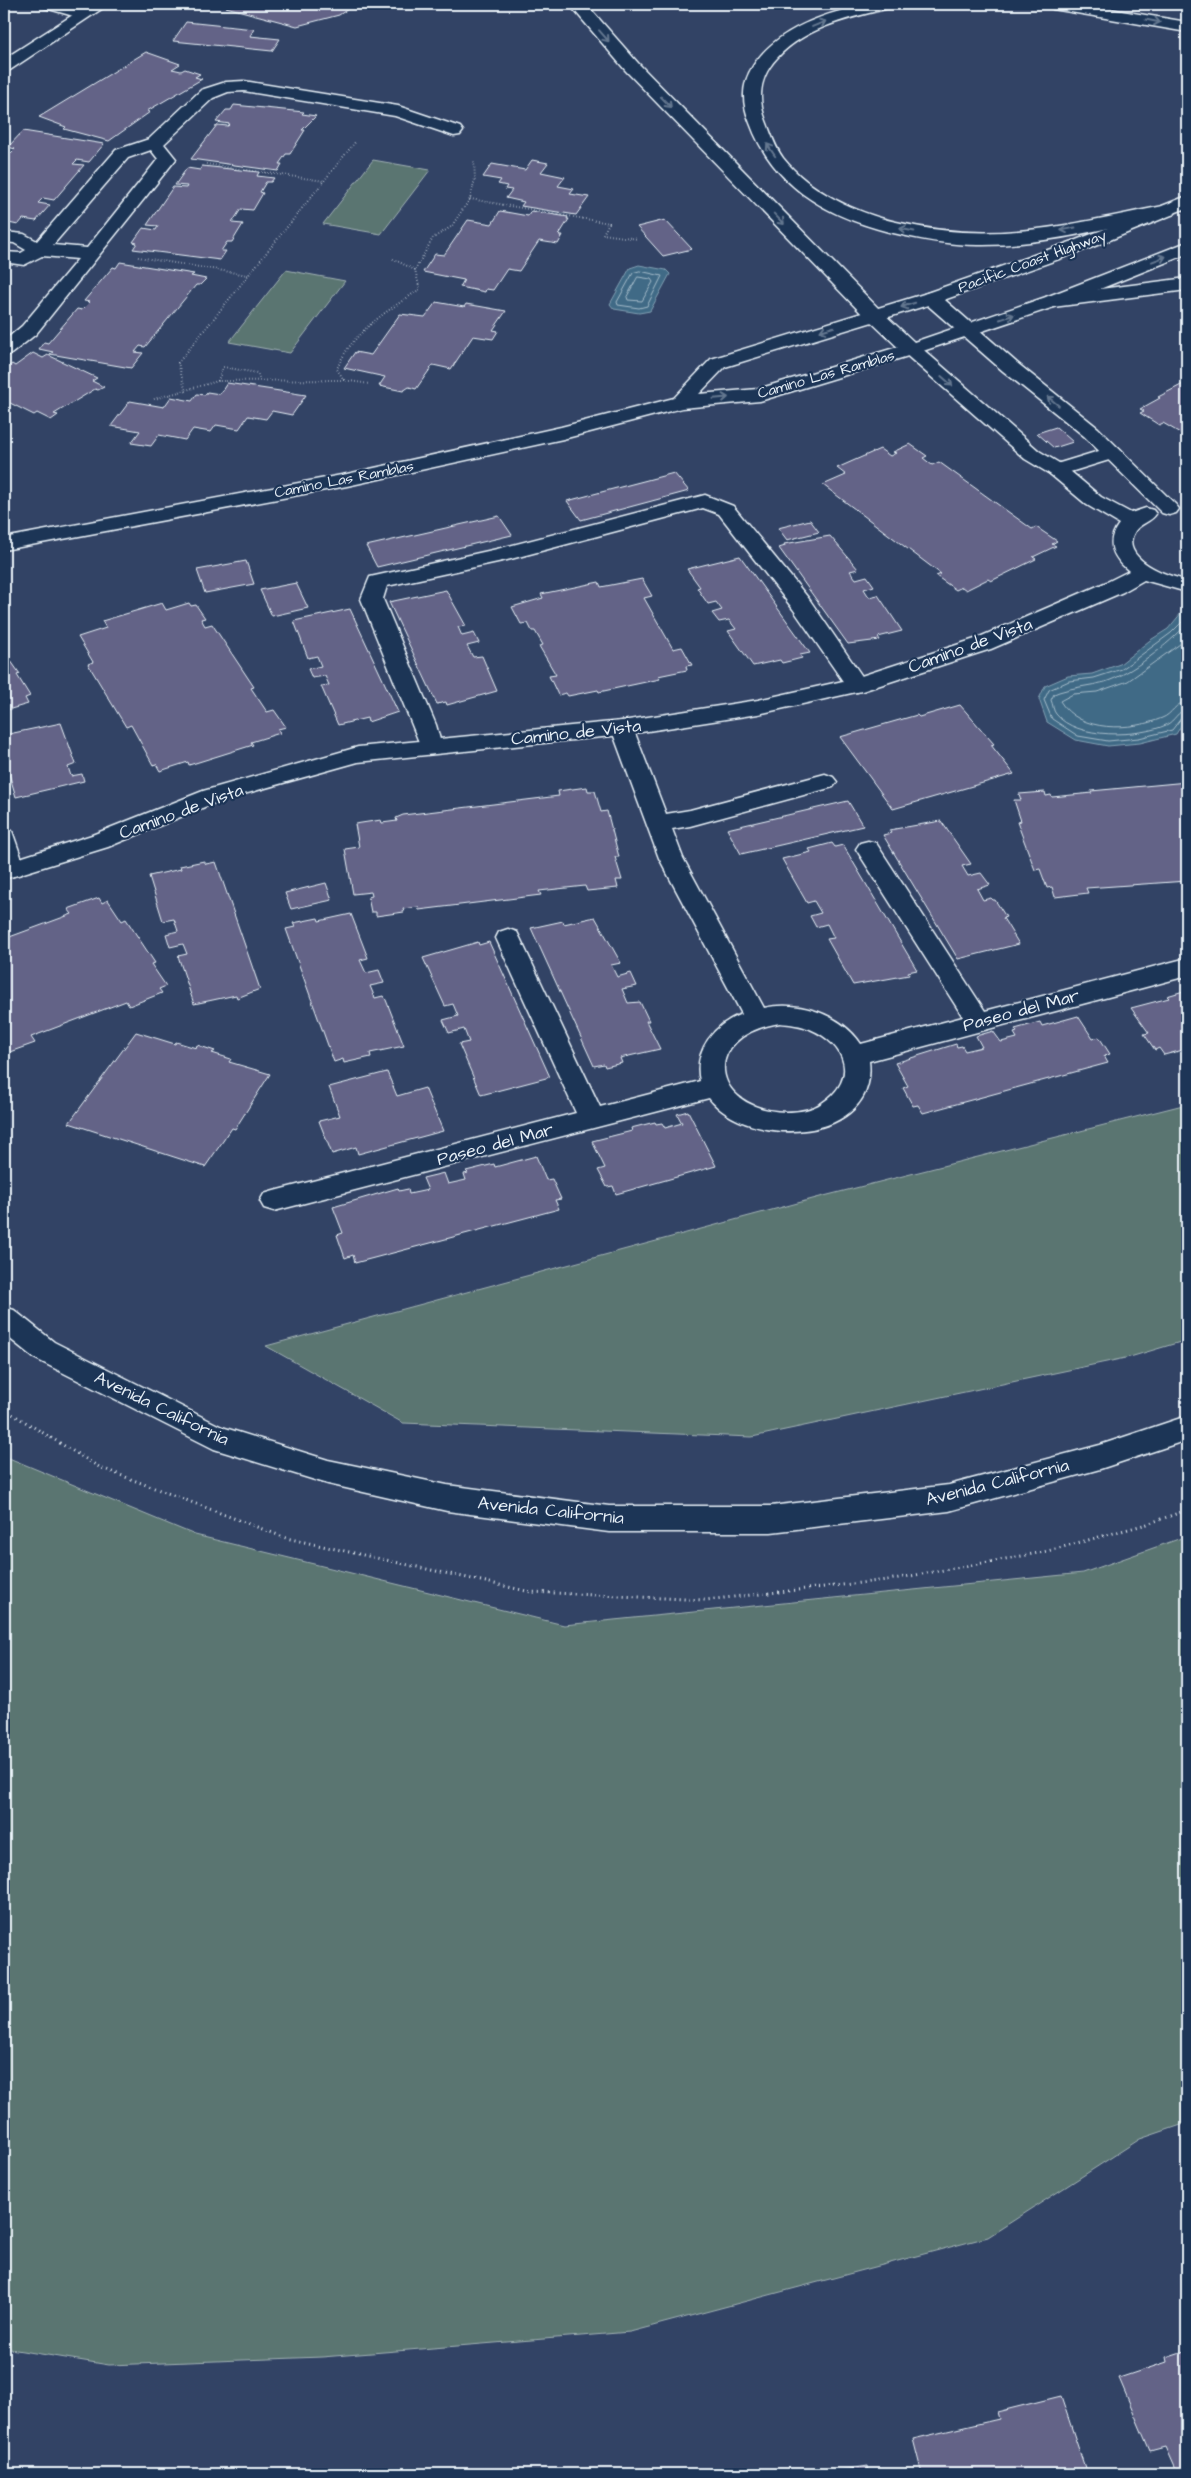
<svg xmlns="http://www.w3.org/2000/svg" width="1191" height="2478" viewBox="0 0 1191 2478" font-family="'Architects Daughter',sans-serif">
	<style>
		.green { fill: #5a7471; stroke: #a1b2b4 }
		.water { fill: #406b86; stroke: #83a1b4 }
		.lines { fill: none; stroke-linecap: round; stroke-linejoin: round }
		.shore { stroke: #a5bbca; stroke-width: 1 }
		.building { fill: #646487; stroke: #e8f1f8 }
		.service-casing { stroke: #e8f1f8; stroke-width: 3 }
		.minor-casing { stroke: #e8f1f8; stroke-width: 3 }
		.tertiary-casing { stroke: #e8f1f8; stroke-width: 3 }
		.secondary-casing { stroke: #e8f1f8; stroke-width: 3 }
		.trunk-casing { stroke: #e8f1f8; stroke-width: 3 }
		.motorway-casing { stroke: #e8f1f8; stroke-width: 3 }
		.path-far1 { stroke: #e8f1f8; stroke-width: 2; stroke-dasharray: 0.5 2.5; stroke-linecap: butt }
		.path { stroke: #e8f1f8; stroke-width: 3; stroke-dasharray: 1 4; stroke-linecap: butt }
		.service { fill: #1d3557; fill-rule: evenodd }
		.minor { fill: #1d3557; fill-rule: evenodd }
		.tertiary { fill: #1d3557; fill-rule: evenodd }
		.secondary { fill: #1d3557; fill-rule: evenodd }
		.trunk { fill: #1d3557; fill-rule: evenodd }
		.motorway { fill: #1d3557; fill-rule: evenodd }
		.oneway { stroke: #64778f }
		.labels { text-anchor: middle; stroke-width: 4.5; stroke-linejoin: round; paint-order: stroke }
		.far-street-label { font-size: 15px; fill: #e8f1f8; stroke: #1d3557 }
		.street-label { font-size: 18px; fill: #e8f1f8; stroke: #1d3557 }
	</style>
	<rect width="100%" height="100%" fill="#324365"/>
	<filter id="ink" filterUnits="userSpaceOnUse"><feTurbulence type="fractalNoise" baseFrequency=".02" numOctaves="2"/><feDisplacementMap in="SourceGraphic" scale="10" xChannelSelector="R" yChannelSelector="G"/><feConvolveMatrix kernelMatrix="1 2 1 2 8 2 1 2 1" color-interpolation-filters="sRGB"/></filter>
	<g filter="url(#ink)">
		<!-- green -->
		<path class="green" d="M373 160 430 170 381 234 323 224Z
			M286 270 345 281 290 353 229 342Z
			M1187 1104V1340L1130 1357 752 1437 403 1423 266 1346 820 1197Z
			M4 1456 195 1535 564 1625 1083 1573 1187 1536V2123L1140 2139 988 2237 630 2332 322 2357 109 2365 4 2348Z"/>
		<!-- water -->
		<path class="water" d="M639 265 666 270 670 274 650 311 639 313 614 309 610 304 630 268Z
			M1182 612H1187V716L1176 734 1140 743 1108 746 1076 740 1047 722 1039 699 1045 686 1068 676 1092 674 1120 664 1149 641 1168 629Z"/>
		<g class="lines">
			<!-- shore -->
			<path class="shore" d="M640 271 662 276 647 306 639 308 618 305 617 302 633 273Z
				M638 277 651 279 653 282 642 301 628 300 627 297Z
				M1187 617 1171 633 1122 669 1094 678 1069 681 1049 690 1044 700 1052 719 1078 736 1108 741 1139 738 1172 730 1182 717 1187 716
				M1187 624C1169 644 1131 674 1105 682 1090 686 1074 687 1059 692L1054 694 1051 700C1053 704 1053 711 1056 714 1076 740 1140 737 1166 725 1175 721 1177 711 1187 709
				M1187 636 1180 644 1128 681 1097 692 1073 694 1060 701C1079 733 1131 731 1162 718 1173 714 1174 703 1187 702"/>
		</g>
		<!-- building -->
		<path class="building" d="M231 4H349L354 5 339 15 297 26 226 7Z
			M186 22 254 29 250 36 280 39 272 51 173 41Z
			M146 52 180 64 172 69 181 71 185 69 200 74 195 77 202 79 147 111 150 112 109 141 64 129 66 127 39 117Z
			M234 105 304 112 302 114 316 116 302 130H305L290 154H286L279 164H282L278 171 191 159 217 125 228 126 230 124 216 122 226 110H231Z
			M23 131 104 144 89 162 77 160 73 164 84 165 54 200 43 198 38 203 50 205 36 221 23 219 18 225 4 222V154L9 155 15 149 8 147Z
			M532 160 548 163 541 172 565 177 558 186 574 189 570 194 589 197 576 215 521 206 524 202 506 198 512 190 505 189 507 186 498 184 501 180 483 177 492 164 525 170Z
			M202 166 259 172 257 176 274 178 271 182H266L260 192 263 193 253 210 241 209 232 223 243 224 232 242H227L221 251H226L220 260 133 249 137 243 133 242 143 228 156 230 158 226 147 225 173 187 186 188 187 186 175 185 187 168 200 170Z
			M500 211 528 216 531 211 568 217 567 219H569L559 235H563L558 244 539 241 519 271 507 269 493 290 486 289 485 292 460 287 464 280 423 272 435 254 444 255 468 220 492 224Z
			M665 220 692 249 663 256 637 227Z
			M120 262 194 274 191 276 206 279 200 285H196L145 347 140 346 135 352 143 353 131 368 50 354 53 352 39 349 44 342 48 343 77 309 82 310 90 302 84 301 113 267 116 268Z
			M436 302 464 307 466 304 506 311 493 330 498 331 493 339 473 336 451 369 433 365 416 389 409 387 403 391 379 386 385 377 344 368 355 352 371 355 400 314 425 317Z
			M33 353 43 358 48 355 97 378 92 381 104 387 98 390 95 389 54 414 58 415 51 420 37 413 34 415 4 400V369L12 364 15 366Z
			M1187 382V437L1163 423 1159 425 1140 413 1144 411 1140 409 1160 398 1158 397Z
			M227 383 306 395 292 415 272 411 266 419 248 416 239 429 216 425 211 432 193 429 185 440 159 435 151 446 131 443 140 431 111 426 130 401 164 407 171 397 192 401 197 394 205 395 207 392 220 394Z
			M1056 427 1073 442 1054 448 1037 433Z
			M910 444 927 456 923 458 932 465 939 462 1032 529 1036 527 1057 541 1052 544 1056 546 1033 557 1036 559 991 581 988 579 966 590 962 587 956 590 936 576 941 574 823 485 846 475 837 468 880 449 890 456 896 453 893 452Z
			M674 473 689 491 581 520 567 501Z
			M499 516 512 535 377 567 366 546Z
			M810 520 819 532 787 540 778 528Z
			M830 536 858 569 850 571 856 579 867 576 874 586 864 589 869 597 878 595 902 631 878 637 880 640 848 644 779 548 785 546 784 544Z
			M740 556 810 653 800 655 802 658 782 663 780 660 753 666 728 631 736 629 729 620 719 622 712 613 722 610 716 602 708 604 697 588 700 587 687 569Z
			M246 561 254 584 205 593 197 570Z
			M642 579 652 596 644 598 673 649 682 647 692 665 686 666 687 670 658 676 660 679 599 692 598 690 568 696 566 693 558 695 549 676 556 675 539 646 543 645 535 631H532L528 623 521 624 512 607 543 598 541 594 599 582 601 587Z
			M296 583 308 608 272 616 260 590Z
			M446 590 466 626 458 627 462 636 474 633 479 643 467 646 473 657 482 656 497 691 447 705 446 702 437 704 389 602Z
			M162 603 166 610 189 603 191 606 196 605 205 618 201 619 205 626 212 624 254 687 251 688 267 712 274 710 286 727 278 729 280 733 251 742 253 745 189 765 188 762 160 771 156 764 153 765 131 725 126 727 88 664 93 662 78 637 106 628 102 621Z
			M350 609 398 712 368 722 367 718 338 725 321 686 329 685 325 676 312 678 308 669 321 666 317 656 308 658 294 621Z
			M6 654 20 674 17 675 30 696 25 698 28 704 4 711V655Z
			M960 705 994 744 991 745 1014 774 893 809 840 737 917 715 919 717Z
			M61 723 76 764 68 767 71 776 82 774 84 781 16 797 4 757V735Z
			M1187 782V881L1086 888 1088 893 1055 897 1052 887 1047 888 1040 869 1035 870 1017 822 1021 821 1014 800H1021L1019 794 1045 792 1046 796 1051 795 1052 797 1092 793 1091 791Z
			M587 787 588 791H595L601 812 607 811 619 857H615L622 880H616L618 888 587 891 585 886 539 891 541 895 419 910 418 907 403 909 404 912 376 916V912H371L368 897 372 896 371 892 353 894 345 849 359 847 355 824 381 820 382 823 397 821 396 818 403 815 559 796 558 791Z
			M848 801 863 826 741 854 727 829Z
			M941 821 971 864 962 866 968 876 981 873 990 885 977 889 983 900 991 898 993 900H995L1006 917 1003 918 1019 944 958 959 883 835 891 833 889 830Z
			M832 843 835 847 843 845 917 970 908 972 909 975 853 985 827 939 834 938 827 924 816 927 810 916 821 913 814 901 807 903 782 859 811 852 809 849Z
			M204 861 206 864 216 862 260 989 237 998 236 995 194 1004 178 956 187 954 183 944 170 947 166 934 178 931 174 919 163 921 149 876 181 869 180 866Z
			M326 883 332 900 291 909 285 893Z
			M99 898 102 903 108 900 122 921 126 919 155 963 151 964 166 986 159 989 162 993 129 1006 126 1001 31 1037 35 1043 4 1054V939L72 914 68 909Z
			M351 914 368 958 360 960 366 973 379 970 384 983 370 986 375 998 383 996 386 1000 404 1046 370 1053 371 1057 344 1063 343 1059 334 1062 286 929 295 927 293 923 318 918 319 921Z
			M595 917 621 963 611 965 617 977 631 973 637 986 622 989 628 1003 640 1002 649 1021H646L660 1049 620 1058 622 1063 605 1067 604 1064 594 1066 531 928 563 921 564 924Z
			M478 942 479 945 489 942 550 1077 481 1095 459 1044 469 1042 464 1029 449 1033 443 1020 458 1016 453 1004 445 1006 423 958Z
			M1187 990V1049L1164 1055 1159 1048 1155 1050 1144 1034 1149 1033 1131 1008 1169 998 1167 996Z
			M1078 1016 1093 1039 1099 1037 1110 1054 1104 1056 1108 1063 923 1113 918 1105 913 1106 903 1088 908 1086 895 1063 956 1044 957 1047 962 1046 965 1051 982 1047 976 1036 993 1031 1001 1042 1017 1038 1014 1033 1017 1032 1015 1029 1040 1022 1042 1026Z
			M136 1032 175 1044 176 1042 196 1048 197 1045 215 1051 212 1053 231 1059 229 1062 270 1074 235 1129 232 1128 205 1167 69 1123Z
			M387 1072 397 1096 425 1088 443 1131 358 1154 356 1147 332 1154 319 1121 340 1116 329 1087Z
			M688 1111 716 1166 616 1194 613 1186 607 1187 598 1170 605 1168 592 1141 632 1131 631 1128 655 1122 656 1124 662 1123 665 1128 682 1123 677 1114Z
			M536 1156 546 1180 552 1179 561 1199 555 1200 559 1209 355 1263 353 1255 345 1258 337 1235 343 1233 333 1207 398 1188 399 1191 408 1189 409 1194 428 1190 423 1178 444 1173 448 1184 466 1180 464 1174 468 1173 466 1171 494 1164 495 1167Z
			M1187 2350V2474H1177L1165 2447 1150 2451 1119 2378 1167 2362 1166 2357Z
			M1061 2396 1087 2474H922L913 2439 999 2419 997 2412Z
			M868 2466 869 2474H817Z
			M812 2469 813 2474H774Z"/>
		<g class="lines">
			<defs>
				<path id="service" d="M244 81 398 106 460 127 463 131 460 135 454 136 395 116 244 91 228 92 213 98 164 144 176 159 36 334 11 354 4 356V341L22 326 78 259 42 256 24 265 4 262V252L21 253 26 250 14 243 4 242V232L24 234 37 241 116 150 149 139 201 90 226 82ZM151 150 158 159 87 248 53 245 128 158Z
					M1112 447 1119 449 1122 453 1119 457 1057 476 1050 474 1047 470 1050 466Z
					M705 495 733 506 809 599 868 685 865 690 857 692 849 690 793 609 719 514 703 508 507 560 387 586 383 599 436 725 442 747 439 752 431 754 423 752 361 599 370 577 497 549Z
					M622 721 630 723 633 728 666 814 690 810 825 774 833 777 837 782 833 787 690 826 672 829 683 858 764 1008C798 1000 841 1014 861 1044L963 1017 856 849 860 843 868 841 876 843 985 1011 1187 958V976L869 1061C879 1143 750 1150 709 1098L274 1211 264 1208 260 1201 264 1194 274 1191 576 1113 496 938 499 932 508 929 517 932 520 938 600 1107 700 1081C693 1051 714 1024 742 1014L659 858 611 728 614 723ZM780 1023C790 1024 801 1025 810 1029 846 1044 859 1079 822 1103 812 1110 799 1112 786 1112 711 1110 698 1036 780 1023Z
					M4 829 12 831 25 868 22 874 13 876 4 873Z"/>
				<path id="minor" d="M931 292 938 294 1017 363 1098 428 1176 505 1179 509 1176 513 1169 515 1162 513 1084 436 1003 371 924 302 922 298 924 294Z
					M911 343 918 345 1039 451 1064 466 1101 497 1131 513 1146 508 1153 510 1156 514C1151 522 1141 523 1135 531 1117 558 1168 577 1187 580V592L1144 580 1123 592 991 649 865 690 758 714 622 735 358 762 219 801 108 847 4 879V863L92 835 203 791 358 747 622 721 758 700 852 679 975 639 1107 582 1129 571C1112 557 1105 542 1119 524L1087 505 1050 474 1025 459 904 353 901 349 904 345Z"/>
				<path id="tertiary" d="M40 4H65L90 11 92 14 84 19 42 7Z
					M4 1307 14 1310 54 1342 222 1427 328 1460 447 1485 609 1506H771L949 1485 1100 1445 1187 1416V1440L1100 1469 949 1511 771 1532H609L447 1511 328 1484 214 1449 34 1358 4 1334Z"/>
				<path id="secondary" d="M90 4H109L10 70 4 71V59Z
					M1168 205 1174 206 1177 210 1174 214 1090 248 938 302 725 367 699 394 758 389 911 343 918 345 921 349 918 353 760 401 682 408 563 439 347 486 4 550V538L347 474 561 427 674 398 711 359 924 294 1076 240Z"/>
				<path id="trunk" d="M1187 196V208L1168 215 1162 214 1159 210 1162 206Z
					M1187 242V254L1060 305 911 355 904 353 864 315 867 311H881L914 342 1046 297Z"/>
				<path id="motorway" d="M569 4H586L638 63 881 311 884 315 881 319H867L626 71Z
					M866 4H895L893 7C853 17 806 26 777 58 760 76 757 98 766 121 771 134 775 147 783 158 809 191 856 213 896 222 996 246 1070 224 1168 205L1174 206 1177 210 1174 214 1168 215C1106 228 1042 246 978 245 948 245 918 239 889 232 826 216 773 186 750 123 742 104 741 84 753 66 777 28 825 14 866 4Z
					M1045 4H1080L1187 22V32L1053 9Z
					M1187 278V290L1053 307 1046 305 1044 301 1046 297 1053 295Z"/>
			</defs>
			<!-- service casing -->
			<use href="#service" class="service-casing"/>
			<!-- minor casing -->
			<use href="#minor" class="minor-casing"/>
			<!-- tertiary casing -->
			<use href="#tertiary" class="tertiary-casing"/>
			<!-- secondary casing -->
			<use href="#secondary" class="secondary-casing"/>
			<!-- trunk casing -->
			<use href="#trunk" class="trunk-casing"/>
			<!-- motorway casing -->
			<use href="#motorway" class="motorway-casing"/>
			<!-- path-far1 -->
			<path class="path-far1" d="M206 164 324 181
				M470 199 609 223 603 234 638 239
				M138 257 248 275
				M415 270 433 238 451 227 470 199 475 179 474 160
				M344 380 337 369C352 331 388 311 420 289L415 270 391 258
				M218 381 223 367 257 373 260 379
				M186 392 178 363 356 141
				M154 399 218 381 344 380 369 384"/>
			<!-- path -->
			<path class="path" d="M4 1409 99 1467 286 1538 531 1592 706 1600 888 1580 1044 1552 1147 1524 1187 1510"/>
			<!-- service -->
			<use href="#service" class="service"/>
			<!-- minor -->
			<use href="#minor" class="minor"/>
			<!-- tertiary -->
			<use href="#tertiary" class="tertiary"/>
			<!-- secondary -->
			<use href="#secondary" class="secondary"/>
			<!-- trunk -->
			<use href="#trunk" class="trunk"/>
			<!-- motorway -->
			<use href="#motorway" class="motorway"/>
		</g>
		<!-- one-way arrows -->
		<defs><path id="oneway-shaft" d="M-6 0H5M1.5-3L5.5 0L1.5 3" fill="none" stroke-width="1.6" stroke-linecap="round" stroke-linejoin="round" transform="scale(1.25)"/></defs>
		<g class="oneway">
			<use href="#oneway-shaft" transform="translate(1153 21) rotate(11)"/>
			<use href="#oneway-shaft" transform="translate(819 24) rotate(-23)"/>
			<use href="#oneway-shaft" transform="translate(604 36) rotate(49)"/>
			<use href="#oneway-shaft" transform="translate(666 102) rotate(46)"/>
			<use href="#oneway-shaft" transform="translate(771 150) rotate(-124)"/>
			<use href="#oneway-shaft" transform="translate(779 219) rotate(46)"/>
			<use href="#oneway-shaft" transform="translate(1068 229) rotate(169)"/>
			<use href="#oneway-shaft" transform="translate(907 230) rotate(-169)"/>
			<use href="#oneway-shaft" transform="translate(1159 259) rotate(-21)"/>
			<use href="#oneway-shaft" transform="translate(908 305) rotate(163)"/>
			<use href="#oneway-shaft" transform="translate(1007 317) rotate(-19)"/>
			<use href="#oneway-shaft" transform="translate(827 329) rotate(163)"/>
			<use href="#oneway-shaft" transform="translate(947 381) rotate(41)"/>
			<use href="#oneway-shaft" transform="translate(721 398) rotate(-5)"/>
			<use href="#oneway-shaft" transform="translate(1053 401) rotate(-141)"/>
		</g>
	</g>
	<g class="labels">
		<!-- far-street labels -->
		<g class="far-street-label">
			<text transform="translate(1032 261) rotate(-20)" y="5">Pacific Coast Highway</text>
			<text transform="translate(826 374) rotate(-16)" y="5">Camino Las Ramblas</text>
			<text transform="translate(344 479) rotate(-11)" y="5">Camino Las Ramblas</text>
		</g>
		<!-- street labels -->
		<g class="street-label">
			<text transform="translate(970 645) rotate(-20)" y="6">Camino de Vista</text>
			<text transform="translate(576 732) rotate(-6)" y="6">Camino de Vista</text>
			<text transform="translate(181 811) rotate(-20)" y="6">Camino de Vista</text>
			<text transform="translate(1021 1010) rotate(-15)" y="6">Paseo del Mar</text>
			<text transform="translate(495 1144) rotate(-15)" y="6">Paseo del Mar</text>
			<text transform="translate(162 1408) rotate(26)" y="6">Avenida California</text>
			<text transform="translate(997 1482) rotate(-14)" y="6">Avenida California</text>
			<text transform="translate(551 1510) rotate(6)" y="6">Avenida California</text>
		</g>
	</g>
	<!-- margin -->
	<rect width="1191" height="2478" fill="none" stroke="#1d3557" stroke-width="20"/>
	<rect x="10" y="10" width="1171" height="2458" fill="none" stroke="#e8f1f8" stroke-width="2" filter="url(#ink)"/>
</svg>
